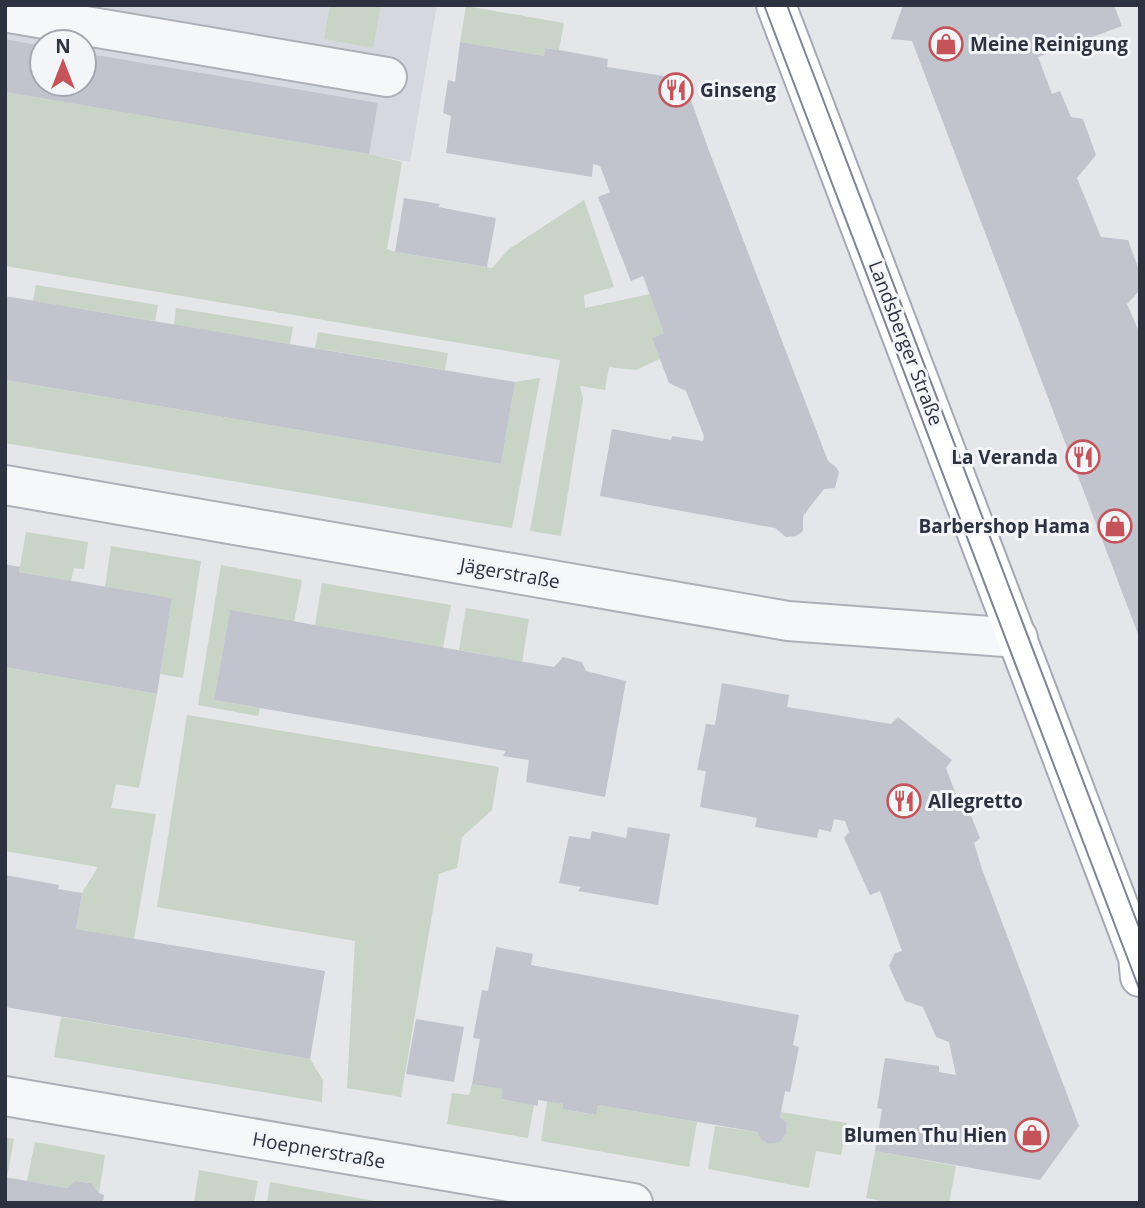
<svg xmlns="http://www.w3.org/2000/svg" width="1145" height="1208" viewBox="0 0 1145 1208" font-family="'Open Sans',sans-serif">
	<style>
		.built { fill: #d6d8df; fill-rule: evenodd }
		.green { fill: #c8d4c5 }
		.building { fill: #c1c4cd }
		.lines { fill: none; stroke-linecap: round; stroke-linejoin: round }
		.minor-casing { stroke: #adb0b7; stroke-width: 42 }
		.major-casing { stroke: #a4a9b5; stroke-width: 42 }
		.minor { stroke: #f6f7f9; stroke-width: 38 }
		.major { stroke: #fff; stroke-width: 38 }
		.tram { stroke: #7e8493; stroke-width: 2 }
		.labels { text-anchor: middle; stroke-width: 6; stroke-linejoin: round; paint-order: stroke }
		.poi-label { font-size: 19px; font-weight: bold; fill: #2d3241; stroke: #f3f5f8; text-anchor: start }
		.street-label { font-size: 19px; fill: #2d3241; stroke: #f3f5f8 }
	</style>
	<rect width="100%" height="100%" fill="#e4e6ea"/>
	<!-- built -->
	<path class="built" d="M5 5H437L410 162 5 92ZM42 42H84V84H42Z"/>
	<!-- green -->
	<path class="green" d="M330 5H381L373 48 324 39Z
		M466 6 564 23 559 50 545 48 544 56 460 42Z
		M5 92 369 154 402 162 387 249 395 252 492 268 509 249 584 200 614 287 584 295 585 308 650 294 664 333 652 338 660 359 636 370 609 367 605 390 580 386 583 399 561 536 530 531 560 360 5 266Z
		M36 285 158 305 155 321 33 301Z
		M176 308 293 327 290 344 174 325Z
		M318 332 448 353 445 370 315 348Z
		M540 378 512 528 5 443V380L501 464 515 382Z
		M26 532 88 542 84 569 74 568 71 581 19 572Z
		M111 546 201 561 183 678 160 674 172 598 105 587Z
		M221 565 302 580 294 622 230 611 214 700 260 708 258 716 198 705Z
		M322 583 451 605 443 648 315 625Z
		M466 608 529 619 522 662 459 650Z
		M5 667 157 694 139 788 116 784 111 808 156 814 134 939 76 929 82 893 98 867 5 851Z
		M187 715 499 767 492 810 462 837 457 868 439 874 401 1097 347 1088 355 941 157 907Z
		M61 1017 310 1059 323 1080 322 1102 54 1057Z
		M472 1084 502 1089 501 1099 534 1105 528 1138 447 1124 452 1093 469 1095Z
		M547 1101 563 1104 562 1109 595 1115 598 1105 697 1122 689 1167 541 1141Z
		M781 1112 847 1123 841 1155 816 1151 809 1188 708 1169 715 1126 757 1132 761 1140 770 1144 780 1142 786 1134 787 1123 780 1117Z
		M5 1137 14 1139 7 1177H5Z
		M35 1142 105 1155 99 1193 91 1183 76 1181 67 1188 27 1181Z
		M875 1151 956 1166 949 1203H893L866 1198Z
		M199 1170 258 1181 254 1203 194 1202Z
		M270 1182 386 1203H267Z"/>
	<!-- building -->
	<path class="building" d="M903 5H1114L1122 26 1038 57 1052 94 1060 91 1071 117 1083 119 1096 155 1077 178 1101 237 1128 240 1140 273V290L1127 304 1140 334V639L912 41 891 39Z
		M5 39 42 46V84H84V53L378 103 369 154 5 92Z
		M460 42 544 56 545 48 559 50 608 59 607 67 670 77 677 74 684 75 688 79 694 92 691 100 708 148 828 461 836 467 839 472 835 488 824 489 803 516V531L796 536 786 537 775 528 600 496 612 429 671 440 672 436 703 441 704 436 686 391 669 383 652 338 664 333 643 276 631 281 598 197 610 192 600 166 593 164 592 177 446 153 451 116 443 113 448 80 455 82Z
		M404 198 440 204 438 207 496 218 487 267 395 252Z
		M5 296 515 382 501 464 5 380Z
		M5 564 20 567 19 572 172 598 157 694 5 667Z
		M230 610 554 667 563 657 582 662 586 671 626 681 605 797 526 782 529 760 503 756 506 751 214 700Z
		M722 683 789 695 787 707 891 724 898 717 952 760 946 768 964 816 970 813 980 838 974 843 982 869 1079 1126 1040 1180 875 1151 882 1109 877 1108 885 1058 939 1066V1072L956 1075 949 1042 936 1037 923 1007 905 1001 889 966 895 953 902 951 880 891 870 895 844 838 849 832 845 821 834 819 831 832 819 829 817 838 755 827 757 818 700 807 706 771 697 770 706 724 715 725Z
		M628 827 670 834 658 905 578 891 581 887 559 883 569 836 590 839 592 831 626 838Z
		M5 875 59 885 58 889 82 893 76 929 325 971 310 1059 5 1007Z
		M496 947 533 954 531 965 799 1015 793 1045 799 1047 790 1092 785 1091 781 1112 780 1117 787 1123 786 1134 780 1142 770 1144 761 1140 757 1132 598 1105 596 1115 562 1109 563 1104 538 1100V1106L501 1099 502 1089 472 1084 480 1039 473 1038 482 990 488 991Z
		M416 1019 464 1027 454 1082 406 1074Z
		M5 1177 67 1188 75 1181 91 1183 99 1193 104 1195 103 1203H5Z"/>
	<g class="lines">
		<defs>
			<path id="minor" d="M5 10 9 13 387 77
				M5 485 788 621 1018 638
				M5 1096 633 1203"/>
			<path id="major" d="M776 5 1126 925 1138 957 1140 977"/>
		</defs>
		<!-- minor casing -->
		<use href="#minor" class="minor-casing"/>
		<!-- major casing -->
		<use href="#major" class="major-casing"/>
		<!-- minor -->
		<use href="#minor" class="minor"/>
		<!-- major -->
		<use href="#major" class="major"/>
		<!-- tram -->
		<path class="tram" d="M764 5 1140 991
			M787 5 1140 930"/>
	</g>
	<!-- icons -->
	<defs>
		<symbol id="shop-ring" viewBox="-11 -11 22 22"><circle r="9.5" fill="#f3f5f8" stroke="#c45459" stroke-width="1.5"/><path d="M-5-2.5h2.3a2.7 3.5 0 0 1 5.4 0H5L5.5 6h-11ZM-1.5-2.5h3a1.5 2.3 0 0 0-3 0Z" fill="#c45459"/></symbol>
		<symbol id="restaurant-ring" viewBox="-11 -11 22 22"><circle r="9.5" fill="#f3f5f8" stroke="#c45459" stroke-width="1.5"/><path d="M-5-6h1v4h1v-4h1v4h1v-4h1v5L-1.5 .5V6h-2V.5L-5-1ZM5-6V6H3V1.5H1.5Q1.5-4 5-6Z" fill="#c45459"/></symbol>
	</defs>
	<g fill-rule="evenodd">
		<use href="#shop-ring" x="927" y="25" width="38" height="38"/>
		<use href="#restaurant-ring" x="657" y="71" width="38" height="38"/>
		<use href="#restaurant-ring" x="1064" y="438" width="38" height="38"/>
		<use href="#shop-ring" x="1096" y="507" width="38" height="38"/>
		<use href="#restaurant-ring" x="885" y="782" width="38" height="38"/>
		<use href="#shop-ring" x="1013" y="1116" width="38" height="38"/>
	</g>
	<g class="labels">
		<!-- poi labels -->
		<g class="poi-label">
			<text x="970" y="51">Meine Reinigung</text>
			<text x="700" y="97">Ginseng</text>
			<text x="1058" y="464" text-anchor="end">La Veranda</text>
			<text x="1090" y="533" text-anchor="end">Barbershop Hama</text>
			<text x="928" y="808">Allegretto</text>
			<text x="1007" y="1142" text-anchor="end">Blumen Thu Hien</text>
		</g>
		<!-- street labels -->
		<g class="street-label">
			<text transform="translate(906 343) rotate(69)" y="7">Landsberger Straße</text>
			<text transform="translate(510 573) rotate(10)" y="7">Jägerstraße</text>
			<text transform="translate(319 1150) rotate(10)" y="7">Hoepnerstraße</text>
		</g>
	</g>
	<!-- border -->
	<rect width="1145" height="1208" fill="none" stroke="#2d3241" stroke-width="14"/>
	<!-- north arrow -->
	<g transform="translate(63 63)"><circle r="33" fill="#f3f5f8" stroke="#a4a7af" stroke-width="2"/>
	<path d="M0-5L12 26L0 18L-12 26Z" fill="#c45459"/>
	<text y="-10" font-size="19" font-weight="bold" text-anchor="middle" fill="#2d3241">N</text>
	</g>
</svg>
